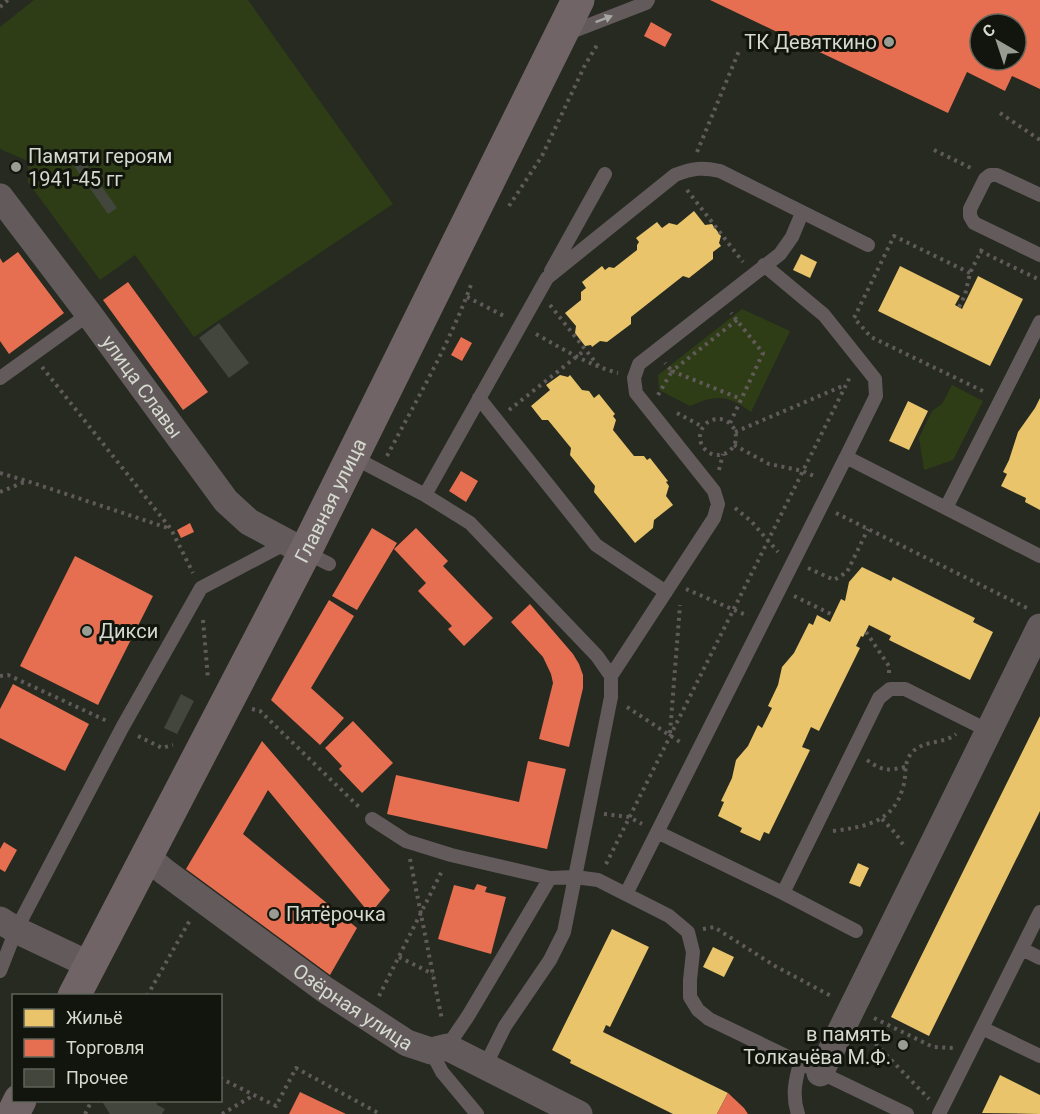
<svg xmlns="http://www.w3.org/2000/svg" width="1040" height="1114" font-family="Roboto,sans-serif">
  <rect width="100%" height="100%" fill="#262a20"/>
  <path fill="#2f3d16" d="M34,0H248L393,204L194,337L135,255L100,280L28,182V161L2,150L0,148V27Z
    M742,309L790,331L751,412C729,395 716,394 690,406L659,390L658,375Z
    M952,385L983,401L953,460L924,470L919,438L932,411L942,404Z"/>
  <path fill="#e9c46a" d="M694,211L705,225L712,224L721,236L719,243L721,246L713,252V259L689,278L683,276L631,317V324L607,342L600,341L592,347L591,345L585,346L575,333L576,326L565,313L581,300V292L586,288L582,282L602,266L605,270L609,267L614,268L637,250V245L639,242L636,238L657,222L662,228L669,223L677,225Z
    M801,254L817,262L810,278L793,270Z
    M900,266L960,296L955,305L962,309L978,276L1023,299L990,366L878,311Z
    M560,375L568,377L570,375L582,390L589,391L594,398L599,394L615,414L613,416L616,420L613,430L634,456H644L647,460L650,458L668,481L666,482L669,486L666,496L673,505L654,520L653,528L635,543L594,492L595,486L570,455L571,448L548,420H542L531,406L550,390L546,385Z
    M1040,398V510L1025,502L1026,498L1001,486L1007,474L1003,472L1009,460L1018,432L1035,408Z
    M908,401L928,411L909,450L889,441Z
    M862,567L891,581L893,577L975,618L973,622L993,632L970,680L889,640L891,636L869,625L863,637L861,636L856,646L860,648L819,731L811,727L802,747L810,750L769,834L764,832L760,841L740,832L742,828L718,816L724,802L721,801L732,778L736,760L748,746L758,725L762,728L772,708L768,706L778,685L782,667L794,653L809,623L813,625L817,615L830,622L841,599L845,601L849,582Z
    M1040,716V811L929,1036L891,1017Z
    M858,863L869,868L860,887L849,883Z
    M612,929L649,947L610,1027L606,1025L603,1032L728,1093L717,1114H673L570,1063L571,1060L552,1050Z
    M713,947L734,957L724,977L703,967Z
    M1000,1075L1040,1095V1114L982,1113Z"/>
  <path fill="#e76f51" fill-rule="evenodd" d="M710,0H1040V89L1012,76L1005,91L967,72L948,113ZM980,24H1016V60H980Z
    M651,22L672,34L665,47L644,36Z
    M18,252L64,313L9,354L0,341V258L3,263Z
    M128,282L208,392L183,410L103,300Z
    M461,337L472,343L462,361L451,355Z
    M461,471L478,481L466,502L449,491Z
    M190,523L194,532L181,538L177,530Z
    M372,528L397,543L357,610L332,596Z
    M416,528L448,561L443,566L493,618L464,646L448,629L452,626L418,591L426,583L394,549Z
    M75,556L153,596L98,705L20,666Z
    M329,600L354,616L311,688L344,718L320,745L271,700Z
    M530,604L573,654L579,664L583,675V688L569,747L539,739L553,683L551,674L543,657L511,622Z
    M13,684L89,724L65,771L0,738V709Z
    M353,721L393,763L362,793L339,769L342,766L325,748Z
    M262,741L390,890L370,914L268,790L243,834L357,928L330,975L186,869Z
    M528,761L566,769L547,849L387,814L396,775L519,802Z
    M4,842L17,850L5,872L0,869V849Z
    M477,884L487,887L485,892L506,897L491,954L438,939L454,885L474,890Z
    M300,1092L346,1114H289Z
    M728,1093L744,1108L748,1114H717Z"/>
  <path fill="#42463d" d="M76,150L117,208L108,214L67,156Z
    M219,323L249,363L229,378L199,338Z
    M181,694L194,701L177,734L164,728Z
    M106,1100H156L157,1105L165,1109L162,1114H110L103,1103Z"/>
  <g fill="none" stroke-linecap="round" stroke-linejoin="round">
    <path stroke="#605b5a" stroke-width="4" stroke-dasharray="3 4.5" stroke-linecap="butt" d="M0,7L8,0
      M1000,113L1040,140
      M934,150L973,169
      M697,152L739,51
      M687,190L743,262
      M509,206L542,156L585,65L599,42
      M980,251L1040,280
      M970,273L894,236L854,318L871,337L987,393
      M467,297L506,317
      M550,305L600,368
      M959,307L965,295L970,273L983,247
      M737,320L672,371L741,399
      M536,334C563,349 588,365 618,373
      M42,367L171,529L193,573
      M658,395L672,371L665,363
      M509,410L585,350
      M677,413L703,427
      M700 437a18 18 0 1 1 36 0a18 18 0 1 1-36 0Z
      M730,423L763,353L731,313
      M735,432L845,385
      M734,445L769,464L803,471L816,477
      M387,456C417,399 450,343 472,282
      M719,470L723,454
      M0,473L27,481L171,529
      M0,492L27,481
      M735,508L751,521L778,552
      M836,513L1027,608
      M808,568L834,580L847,572L868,529
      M686,589L748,616
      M794,596L833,615
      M203,620L208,679
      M866,632L889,666V674
      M0,676L8,675L107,721
      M627,707L683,744
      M252,709L260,711L359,807
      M670,733L680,605
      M138,736L162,748L173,745
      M867,760C882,771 887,771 905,767
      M604,814L629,817L642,824
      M882,819L896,834L904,846
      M833,831C865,827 894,822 903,787C907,775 903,766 910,755C921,739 943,745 956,734
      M410,859L442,1020
      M606,864L850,377
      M703,929L714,927L775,966L833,997
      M399,957L433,974
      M147,996L190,920
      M379,996L442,871
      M874,1018L933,1047L953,1048
      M865,1033L929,1099
      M220,1078L276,1106L296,1068L380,1114
      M85,1114L92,1100
      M222,1114L254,1095"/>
    <path stroke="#635a5c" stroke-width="14" d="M566,34L646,3L648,0
      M1040,195L997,175H990L985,179L970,209V216L974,223L1040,255
      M764,265L824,315L875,379L876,396L846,457L1040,556
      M551,271L605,174
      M0,378L89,314
      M479,398L596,545L666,592
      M353,457L425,495L470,523L597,656L611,676V697L564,932L550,960L505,1026L485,1066
      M425,495L547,278L675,175C693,168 702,167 720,171L868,245
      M946,508L1040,322
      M305,552L329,564
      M611,676L714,518L718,504L714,491L636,393L634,378L639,364L780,254L792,237L802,213
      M372,819L406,841L451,855L550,878L575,877L598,880L669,916L688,932L693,952L690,980V997L698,1010L709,1019L907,1114
      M657,832L783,893L856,931
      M783,893L879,698L890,689H905L989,731
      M626,894L846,457
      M1022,949L1040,958
      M0,971L16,930L122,728L201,588L288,542
      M982,1028L1040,1056
      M447,1047L468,1016L550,878
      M431,1051L442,1072L477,1114
      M798,1114C792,1096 795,1081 800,1064
      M939,1114L1040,912"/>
    <g stroke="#635a5c" stroke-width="27">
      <path id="s1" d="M0,197L89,314L226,501L249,522L305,552"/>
      <path id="s2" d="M147,857L165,872L324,989L407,1043L431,1051L447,1047L579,1114"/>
      <path d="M0,920L16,930L90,965"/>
      <path d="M820,1073L1040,627"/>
    </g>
    <g stroke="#706467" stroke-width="33">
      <path id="s3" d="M74,996L305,552L578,0"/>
      <path d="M13,1114L20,1100"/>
    </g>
  </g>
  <defs><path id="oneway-solid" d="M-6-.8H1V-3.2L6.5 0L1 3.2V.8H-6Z" transform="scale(1.5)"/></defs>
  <use fill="#a7a7a1" href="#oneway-solid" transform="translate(604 19) rotate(-21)"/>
  <g fill="#989c92" stroke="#11150d" stroke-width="2">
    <circle cx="889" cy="42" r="6"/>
    <circle cx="16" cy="167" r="6"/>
    <circle cx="87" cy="631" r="6"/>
    <circle cx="274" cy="914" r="6"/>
    <circle cx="903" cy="1045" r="6"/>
  </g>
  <g text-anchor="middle" stroke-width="6" stroke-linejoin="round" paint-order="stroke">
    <g font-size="20" fill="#d5dacf" stroke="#11150d" text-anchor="start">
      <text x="877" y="49" text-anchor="end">ТК Девяткино</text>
      <text x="28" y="163">Памяти героям<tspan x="28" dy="23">1941-45 гг</tspan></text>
      <text x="99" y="638">Дикси</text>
      <text x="286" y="921">Пятёрочка</text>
      <text x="891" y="1041" text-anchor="end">в память<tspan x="891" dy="23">Толкачёва М.Ф.</tspan></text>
    </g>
    <g font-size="20" fill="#d5dacf" stroke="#11150d">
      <text dy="7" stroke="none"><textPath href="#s1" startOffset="237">улица Славы</textPath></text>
      <text dy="7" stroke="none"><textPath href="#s3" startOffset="558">Главная улица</textPath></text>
      <text dy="7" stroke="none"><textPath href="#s2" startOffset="255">Озёрная улица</textPath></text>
    </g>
  </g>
  <rect x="12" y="994" width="210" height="108" fill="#11150d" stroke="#5f645b" stroke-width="1.5"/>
  <rect x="24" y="1009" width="30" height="18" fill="#e9c46a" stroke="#5f645b" stroke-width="1.5"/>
  <text x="66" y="1024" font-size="18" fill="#d5dacf">Жильё</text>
  <rect x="24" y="1039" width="30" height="18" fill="#e76f51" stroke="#5f645b" stroke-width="1.5"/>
  <text x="66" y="1054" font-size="18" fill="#d5dacf">Торговля</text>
  <rect x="24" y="1069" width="30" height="18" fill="#42463d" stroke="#5f645b" stroke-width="1.5"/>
  <text x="66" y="1084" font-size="18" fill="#d5dacf">Прочее</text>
  <g transform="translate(998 42) rotate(321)"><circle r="28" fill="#11150d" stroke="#5f645b" stroke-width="1.5"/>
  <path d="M0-4.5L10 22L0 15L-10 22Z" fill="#989c92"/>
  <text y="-9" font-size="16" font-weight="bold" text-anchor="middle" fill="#d5dacf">С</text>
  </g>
</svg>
